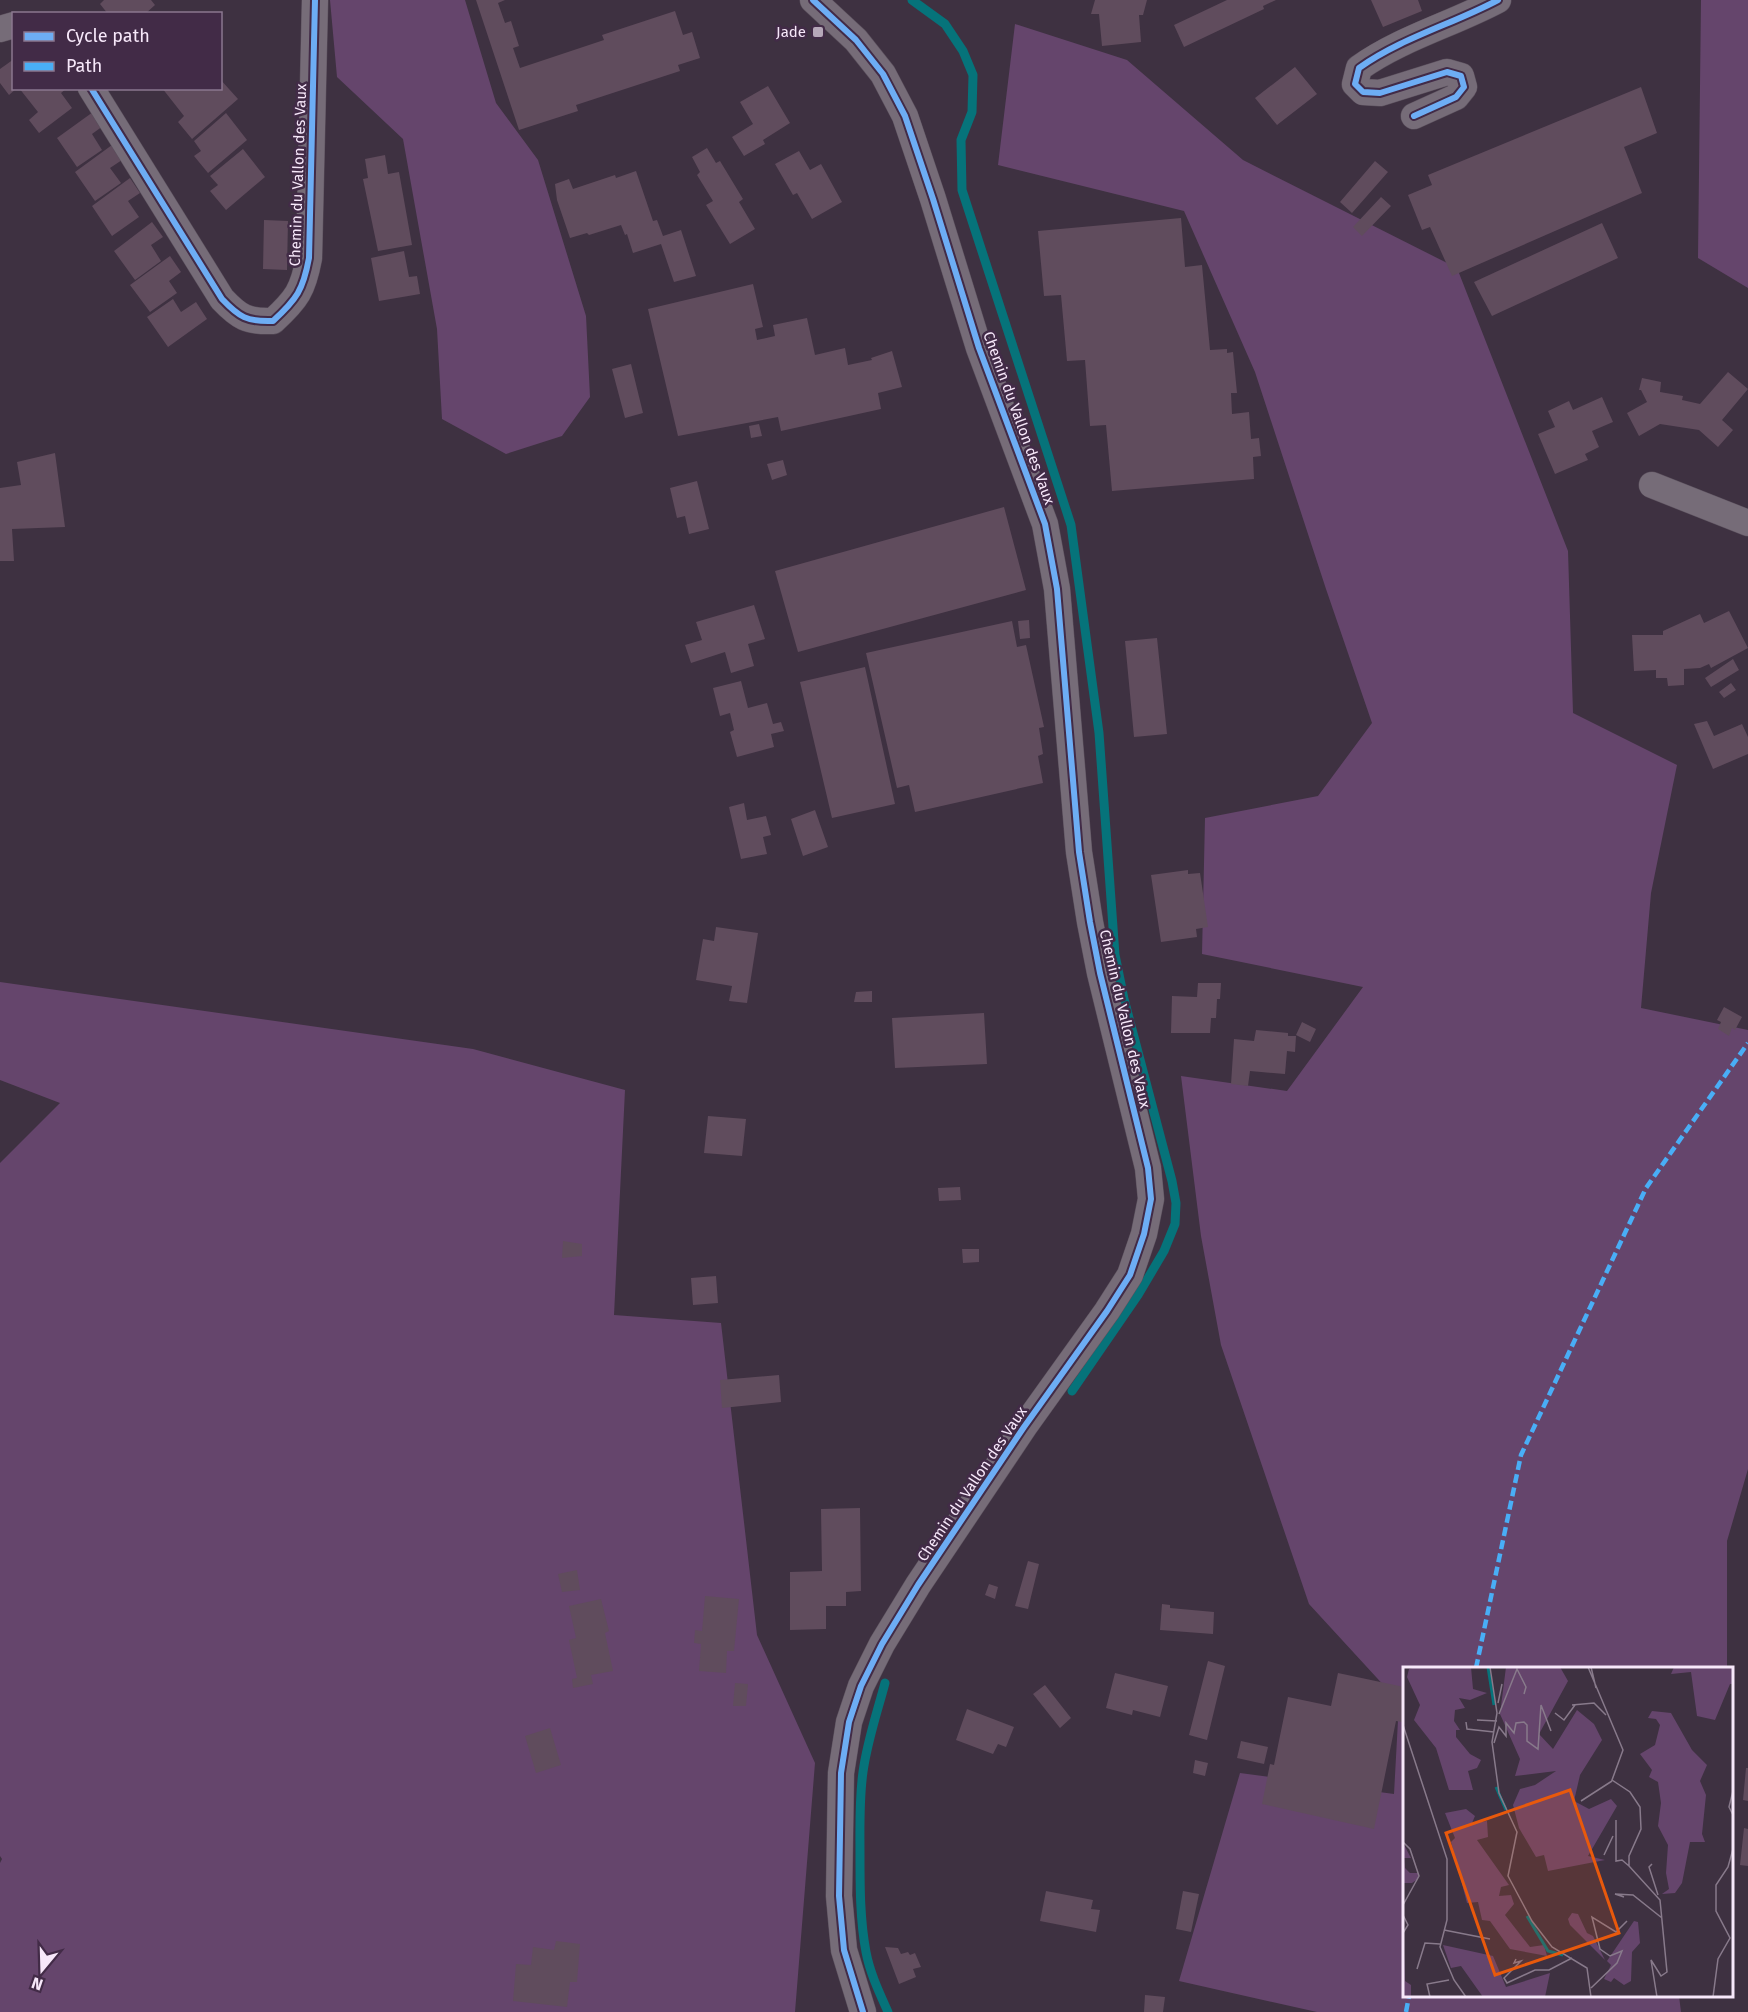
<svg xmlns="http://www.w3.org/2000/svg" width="1748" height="2012" font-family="'Fira Sans',sans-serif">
  <rect width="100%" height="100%" fill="#3e3141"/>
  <path fill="#65456c" d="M330,0H465L496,103L538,160L586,316L590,397L562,436L506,454L442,419L437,329L403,139L337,77Z
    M1701,0H1748V288L1698,258Z
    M1015,24L1127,60L1243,160L1457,268L1568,551L1573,713L1677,765L1651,893L1641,1008L1748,1030V1469L1727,1541V1668H1404V1996H1679L1681,2012H1317L1179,1981L1240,1773L1394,1794L1399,1702L1309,1604L1221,1345L1201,1236L1181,1076L1287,1091L1363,987L1202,954L1205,818L1318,796L1372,723L1326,589L1255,372L1184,211L998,165Z
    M0,982L473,1049L625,1090L614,1315L721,1323L757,1635L815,1763L795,2012H0V1863L2,1859L0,1856V1163L60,1103L0,1080Z"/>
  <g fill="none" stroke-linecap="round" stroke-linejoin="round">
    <path stroke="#06737a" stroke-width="9" d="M912,0L945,24L963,51L973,75L972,112L961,140L962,190L1071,525L1099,733L1115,955L1124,999L1172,1181L1176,1203L1175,1224L1164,1251L1138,1295L1072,1391
      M885,1683C877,1713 867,1742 863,1772C859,1800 860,1827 860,1855C860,1887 860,1920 866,1952C870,1973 879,1992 888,2012"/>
  </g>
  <path fill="#604c5d" d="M104,0H151L155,5L145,14H108L100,4Z
    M476,0H505L498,3L505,23L511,21L519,46L513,48L520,68L604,40L602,35L675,11L683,35L692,32L700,58L678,65L680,71L576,105L578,111L519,130Z
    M1095,0H1147L1143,15H1139L1141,42L1102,46L1099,14H1091Z
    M1227,0H1276L1263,6L1264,9L1184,47L1174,25Z
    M1371,0H1418L1422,11L1383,27Z
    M14,59V88H17L9,95L0,83V69Z
    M1295,67L1317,94L1277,125L1255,98Z
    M220,79L238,99L192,139L178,122L184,116L162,88H220Z
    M768,86L790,123L763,140L765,144L744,156L732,137L753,124L740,102Z
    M1641,87L1657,133L1624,147L1642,193L1452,276L1430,227L1422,230L1408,195L1432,185L1428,175Z
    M19,88H67L61,93L72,108L39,133L29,120L38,112Z
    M93,112L103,126L92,134L102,150L77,167L57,138Z
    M226,113L247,140L208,173L194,156L201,151L194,141Z
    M112,145L122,160L110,168L121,183L95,201L75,172Z
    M707,148L716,163L720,161L743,199L739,202L755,229L730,244L706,205L713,201L697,175L700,172L692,157Z
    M243,149L265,177L226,210L210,191L218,185L210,176Z
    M799,151L810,170L821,164L842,202L812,219L797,193L793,195L775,164Z
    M385,155L388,174L399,172L412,245L378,251L363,179L368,178L365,159Z
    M1375,161L1388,172L1352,213L1340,202Z
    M636,171L653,221L657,220L663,236L681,230L696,276L674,282L661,244L633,253L627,234L625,235L621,225L589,235L587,233L570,238L557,200L555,184L569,179L573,189L615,175L616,178Z
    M130,178L140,193L128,201L139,217L112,236L92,206Z
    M1381,197L1391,206L1362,236L1353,227Z
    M1181,218L1185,267L1202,265L1210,350L1227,349V353L1233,352L1237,393H1231L1232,414L1249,412L1251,439L1259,438L1261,456L1253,457L1254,479L1112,491L1106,425L1090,426L1085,360L1067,361L1061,295L1044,296L1038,231Z
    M264,220L288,221L287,270L263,269Z
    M152,222L163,237L151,245L161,261L135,280L114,251Z
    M1602,223L1618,258L1492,316L1474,282Z
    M404,251L409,277L417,276L420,294L379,301L371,258Z
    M170,256L181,272L169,281L177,293L150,312L130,285Z
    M753,284L763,327L755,329L757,340L775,336L773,325L807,318L815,355L845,348L848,365L872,360L871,358L892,351L902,387L878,393L881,409L781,431L778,417L678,436L648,309Z
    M173,299L181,312L196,302L207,319L168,347L147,317Z
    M631,364L643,413L625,418L612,369Z
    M1728,372L1748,389L1722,420L1733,430L1718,447L1699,430L1660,424L1639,436L1627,413L1647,402L1641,390H1639L1642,378L1661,382L1660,392L1683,396L1682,400L1700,404Z
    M1602,397L1613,422L1592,431L1599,447L1585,454L1588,460L1555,474L1538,434L1555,427L1548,411L1569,401L1573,410Z
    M759,424L762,436L751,438L749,426Z
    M55,453L65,527L12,529L14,561H0V488L21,485L17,462Z
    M783,460L787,475L772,480L767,464Z
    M697,481L709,529L689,534L685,516L677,518L670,488Z
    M1004,507L1026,590L798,652L775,571Z
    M754,605L765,639L748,644L754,666L731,673L725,652L691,663L685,645L702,640L696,622Z
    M1729,611L1748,648L1711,668L1709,664L1700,668L1684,669V685L1668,686L1667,678H1656V670L1634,671L1632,635H1663V631L1700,614L1704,623Z
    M1029,620L1030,638L1020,639L1018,621Z
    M1012,621L1017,647L1026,645L1044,727L1039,728L1043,754L1038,756L1043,783L915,812L909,785L897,788L866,653Z
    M1157,638L1167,734L1134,737L1125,641Z
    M1733,659L1739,670L1711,687L1705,678Z
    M865,667L895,804L832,818L800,682Z
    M741,681L748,708L767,703L773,724L781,722L784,731L771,734L774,747L737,757L730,732L734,730L730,713L720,716L713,688Z
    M1731,683L1736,690L1724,698L1719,692Z
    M1707,721L1714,736L1742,724L1748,737V754L1713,769L1694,724Z
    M744,803L747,820L766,816L771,835L763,837L767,854L741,859L729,807Z
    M815,810L828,847L803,856L791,819Z
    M1188,870V874L1200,873L1208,927L1196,929L1197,937L1161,942L1151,875Z
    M716,927L758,933L747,1003L729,1001L732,986L696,980L703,939L714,941Z
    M1198,983H1221L1220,999H1217L1216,1018H1211L1210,1033H1171L1172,996L1197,997Z
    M872,991V1002H854L856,992Z
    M1724,1007L1742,1017L1735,1030L1732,1028L1729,1036L1718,1029L1721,1022L1717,1020Z
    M984,1013L987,1064L895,1068L892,1018Z
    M1302,1022L1316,1029L1310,1042L1296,1035Z
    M1256,1030L1288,1033V1036H1296L1295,1052L1287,1051L1285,1074L1250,1071L1248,1086L1231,1084L1234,1039L1254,1041Z
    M708,1116L746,1119L742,1156L704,1153Z
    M960,1187L961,1200L939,1201L938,1188Z
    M563,1241L582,1244V1256L562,1258Z
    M962,1249H979V1262L963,1263Z
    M716,1276L718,1303L693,1305L691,1278Z
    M779,1375L781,1402L722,1408L720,1380Z
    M860,1508L861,1591L846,1592V1606H826V1629L790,1630V1572L822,1571L821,1509Z
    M1028,1561L1039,1564L1028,1609L1015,1606Z
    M577,1570L580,1590L562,1592L558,1574Z
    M989,1584L998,1587L995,1599L985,1595Z
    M705,1596L739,1599L734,1651H727L726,1673L699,1671L701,1644L694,1643L695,1630L702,1631Z
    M601,1599L609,1631L605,1633L613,1671L591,1675L593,1684L573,1688L572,1679L577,1678L569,1640L576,1638L569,1606Z
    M1162,1604L1170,1605V1608L1214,1612L1213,1634L1160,1630Z
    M1208,1661L1225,1666L1207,1740L1189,1735Z
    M1115,1673L1168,1686L1160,1717L1133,1710L1132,1715L1106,1708Z
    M1338,1673L1404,1687V1708L1402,1722L1396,1721L1374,1829L1262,1804L1270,1764L1274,1765L1288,1697L1331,1706Z
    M735,1683L748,1684L746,1706H733Z
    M1045,1685L1071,1718L1060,1728L1033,1694Z
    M967,1709L1014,1727L1006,1747L998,1744L993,1754L956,1740Z
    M550,1728L561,1765L536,1773L525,1736Z
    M1241,1741L1268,1747L1264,1764L1237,1758Z
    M1195,1760L1208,1763L1205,1776L1193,1773Z
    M1746,1768H1748V1801L1743,1800Z
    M1744,1828L1748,1829V1866L1740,1865Z
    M1046,1891L1093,1900L1091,1909L1100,1910L1096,1932L1040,1921Z
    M1183,1891L1199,1894L1191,1932L1176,1929Z
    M556,1941L580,1944L577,1982H570L567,2007L513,2001L516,1964L531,1965L533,1947L554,1950Z
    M885,1947L898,1948L901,1954L908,1952L910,1955L915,1953L921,1967L913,1969L916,1977L899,1984Z
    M1145,1995L1165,1997L1163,2012H1144Z"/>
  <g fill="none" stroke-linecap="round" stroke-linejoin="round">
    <defs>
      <path id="street" d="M813,0L856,40L883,74L905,116L933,199L979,348L1045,524L1057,589L1079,852L1090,922L1100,973L1148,1168L1151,1199L1144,1234L1130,1275L1107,1311L1024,1427L918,1585L882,1644L861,1686L849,1722L841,1773L839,1896L844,1950L863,2012
        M0,29L14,25
        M91,88L222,299C239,317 247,322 273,321C297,299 303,290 309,258L315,0
        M1414,116L1456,97L1464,87L1461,76L1447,72L1380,93L1363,92L1355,84L1359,68C1401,38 1453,24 1498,0
        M1652,485L1748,523"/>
    </defs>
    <use href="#street" stroke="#5b505d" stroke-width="27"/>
    <use href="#street" stroke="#766c78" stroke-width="26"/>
    <path stroke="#49aef6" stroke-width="4.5" stroke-dasharray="9 4.5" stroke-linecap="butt" d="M1476,1668L1521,1455L1646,1188L1748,1043
      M1406,2012L1409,1996"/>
    <defs>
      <path id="cycleway" d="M813,0L856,40L883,74L905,116L933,199L979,348L1045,524L1057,589L1079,852L1090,922L1100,973L1148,1168L1151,1199L1144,1234L1130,1275L1107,1311L1024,1427L918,1585L882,1644L861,1686L849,1722L841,1773L839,1896L844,1950L863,2012
        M91,88L222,299C239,317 247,322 273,321C297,299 303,290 309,258L315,0
        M1414,116L1456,97L1464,87L1461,76L1447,72L1380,93L1363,92L1355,84L1359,68C1401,38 1453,24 1498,0"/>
    </defs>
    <use href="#cycleway" stroke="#422b47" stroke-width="10"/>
    <use href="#cycleway" stroke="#6dadf4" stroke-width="6"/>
  </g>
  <rect fill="#b6a8b9" stroke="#422b47" stroke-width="2" x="812" y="26" width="12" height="12" rx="3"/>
  <g text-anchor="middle" stroke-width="5" stroke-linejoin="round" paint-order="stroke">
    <g font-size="15" fill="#f7e8fa" stroke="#422b47" text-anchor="end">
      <text x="806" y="37">Jade</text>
    </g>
    <g font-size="15" fill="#f7e8fa" stroke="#422b47">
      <text transform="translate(298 175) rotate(-88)" y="5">Chemin du Vallon des Vaux</text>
      <text transform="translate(1019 418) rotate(70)" y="5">Chemin du Vallon des Vaux</text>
      <text transform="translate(1125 1019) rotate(77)" y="5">Chemin du Vallon des Vaux</text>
      <text transform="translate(972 1484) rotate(-56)" y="5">Chemin du Vallon des Vaux</text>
    </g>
  </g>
  <g transform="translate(1403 1667)">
    <rect width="330" height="330" fill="#3e3141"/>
    <path d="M13,0H68L70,22L84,26L67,33L56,31L62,41L52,43L51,54L57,63H53V70L67,87L78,93L74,101L65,104L70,123H46L33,81L11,53L17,38L4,10L6,2ZM103,0H157L165,14L136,67L150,82L174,43L191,57L199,73L177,108L171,134L186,142L208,132L214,139L185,189L202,193L145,204L141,188L133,190L116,161L110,138L117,122L132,118L153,104L112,109L117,92L97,47ZM271,0H330V17H327L312,53L294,49L288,5L268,7ZM249,44L268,46L289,83L304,98L297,114L303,128L299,167L302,175H287L279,216L272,226L259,227L266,222L263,206L265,178L255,159L258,136L255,115L246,110L249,103L237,87L252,78L257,58L253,52L245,51ZM63,142L72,149L69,156L84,154L85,170L74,173L106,218L98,220L96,229L108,228L111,237L102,248L127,280L141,278L144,289L107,282L87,254L79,253L75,235L64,236L48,175L52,171L42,146ZM0,176L8,191H1L2,201L7,206H15V212L9,216H0ZM169,246L175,247L184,266L190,269L202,293L167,258L165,252ZM0,253L2,314L8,318V330H0ZM231,254L235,255L237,276L229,285L228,314L221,318L211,311L208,315L201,312L208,298L204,294ZM40,278L90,289L103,320L147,306L142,330H80L58,299L48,301Z" fill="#65456c"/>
    <path fill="none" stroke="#06737a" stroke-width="3" d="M85,0L91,38M93,120L103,143M124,249L145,284L160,288"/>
    <path fill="none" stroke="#887a8b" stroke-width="1.5" d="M87,0L94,46L89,75L96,126L114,165L105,209L129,254L149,280L184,301L188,330M185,0L220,83L209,113L227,125L237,140L238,162L226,189V199L257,233L264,305L258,309L248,293L254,330M188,0L193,21M95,36L99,17M169,38L191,36L203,48M152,46L161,53L172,38M96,47L114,2L123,20L121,27M74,53L94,54M63,55L64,62L91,65M0,58L44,192V253L37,280L51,313L63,330M91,76L96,60L103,69V56L111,66L113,56L121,55L124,58V74L135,82L138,38L148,64M330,124L326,140L330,148M178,134L209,114M213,153V194L219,193L226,199M0,175L7,182L16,209L0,238M201,188L210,169M249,197L246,200L255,228M221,230L212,227L230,228L259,251M0,248L5,258L0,266M41,263L87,272M113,292L111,296L118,294L101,311L104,316L132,303H146L169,291M14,302L22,276L37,277M188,321L214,296L219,284L207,289L197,282L189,250L213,265L224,254M27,330L24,317L46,313M310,330L315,292L327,271L313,244V218L325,200L330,182"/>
    <path fill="#e8590c" fill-opacity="0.15" stroke="#e8590c" stroke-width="3" d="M167,123L216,266L92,308L43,166Z"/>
    <rect width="330" height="330" fill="none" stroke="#f7e8fa" stroke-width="3"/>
  </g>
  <rect x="12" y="12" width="210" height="78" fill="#422b47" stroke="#8a778f" stroke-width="1.5"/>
  <rect x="24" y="32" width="30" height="9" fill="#6dadf4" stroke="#8a778f" stroke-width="1.5"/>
  <text x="66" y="42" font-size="18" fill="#f7e8fa">Cycle path</text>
  <rect x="24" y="62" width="30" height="9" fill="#49aef6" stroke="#8a778f" stroke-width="1.5"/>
  <text x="66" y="72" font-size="18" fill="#f7e8fa">Path</text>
  <g transform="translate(42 1970) rotate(199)" stroke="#422b47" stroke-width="4.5" paint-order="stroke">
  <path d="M0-4.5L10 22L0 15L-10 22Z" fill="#f7e8fa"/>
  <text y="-9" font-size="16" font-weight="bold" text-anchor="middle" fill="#f7e8fa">N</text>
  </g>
</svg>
